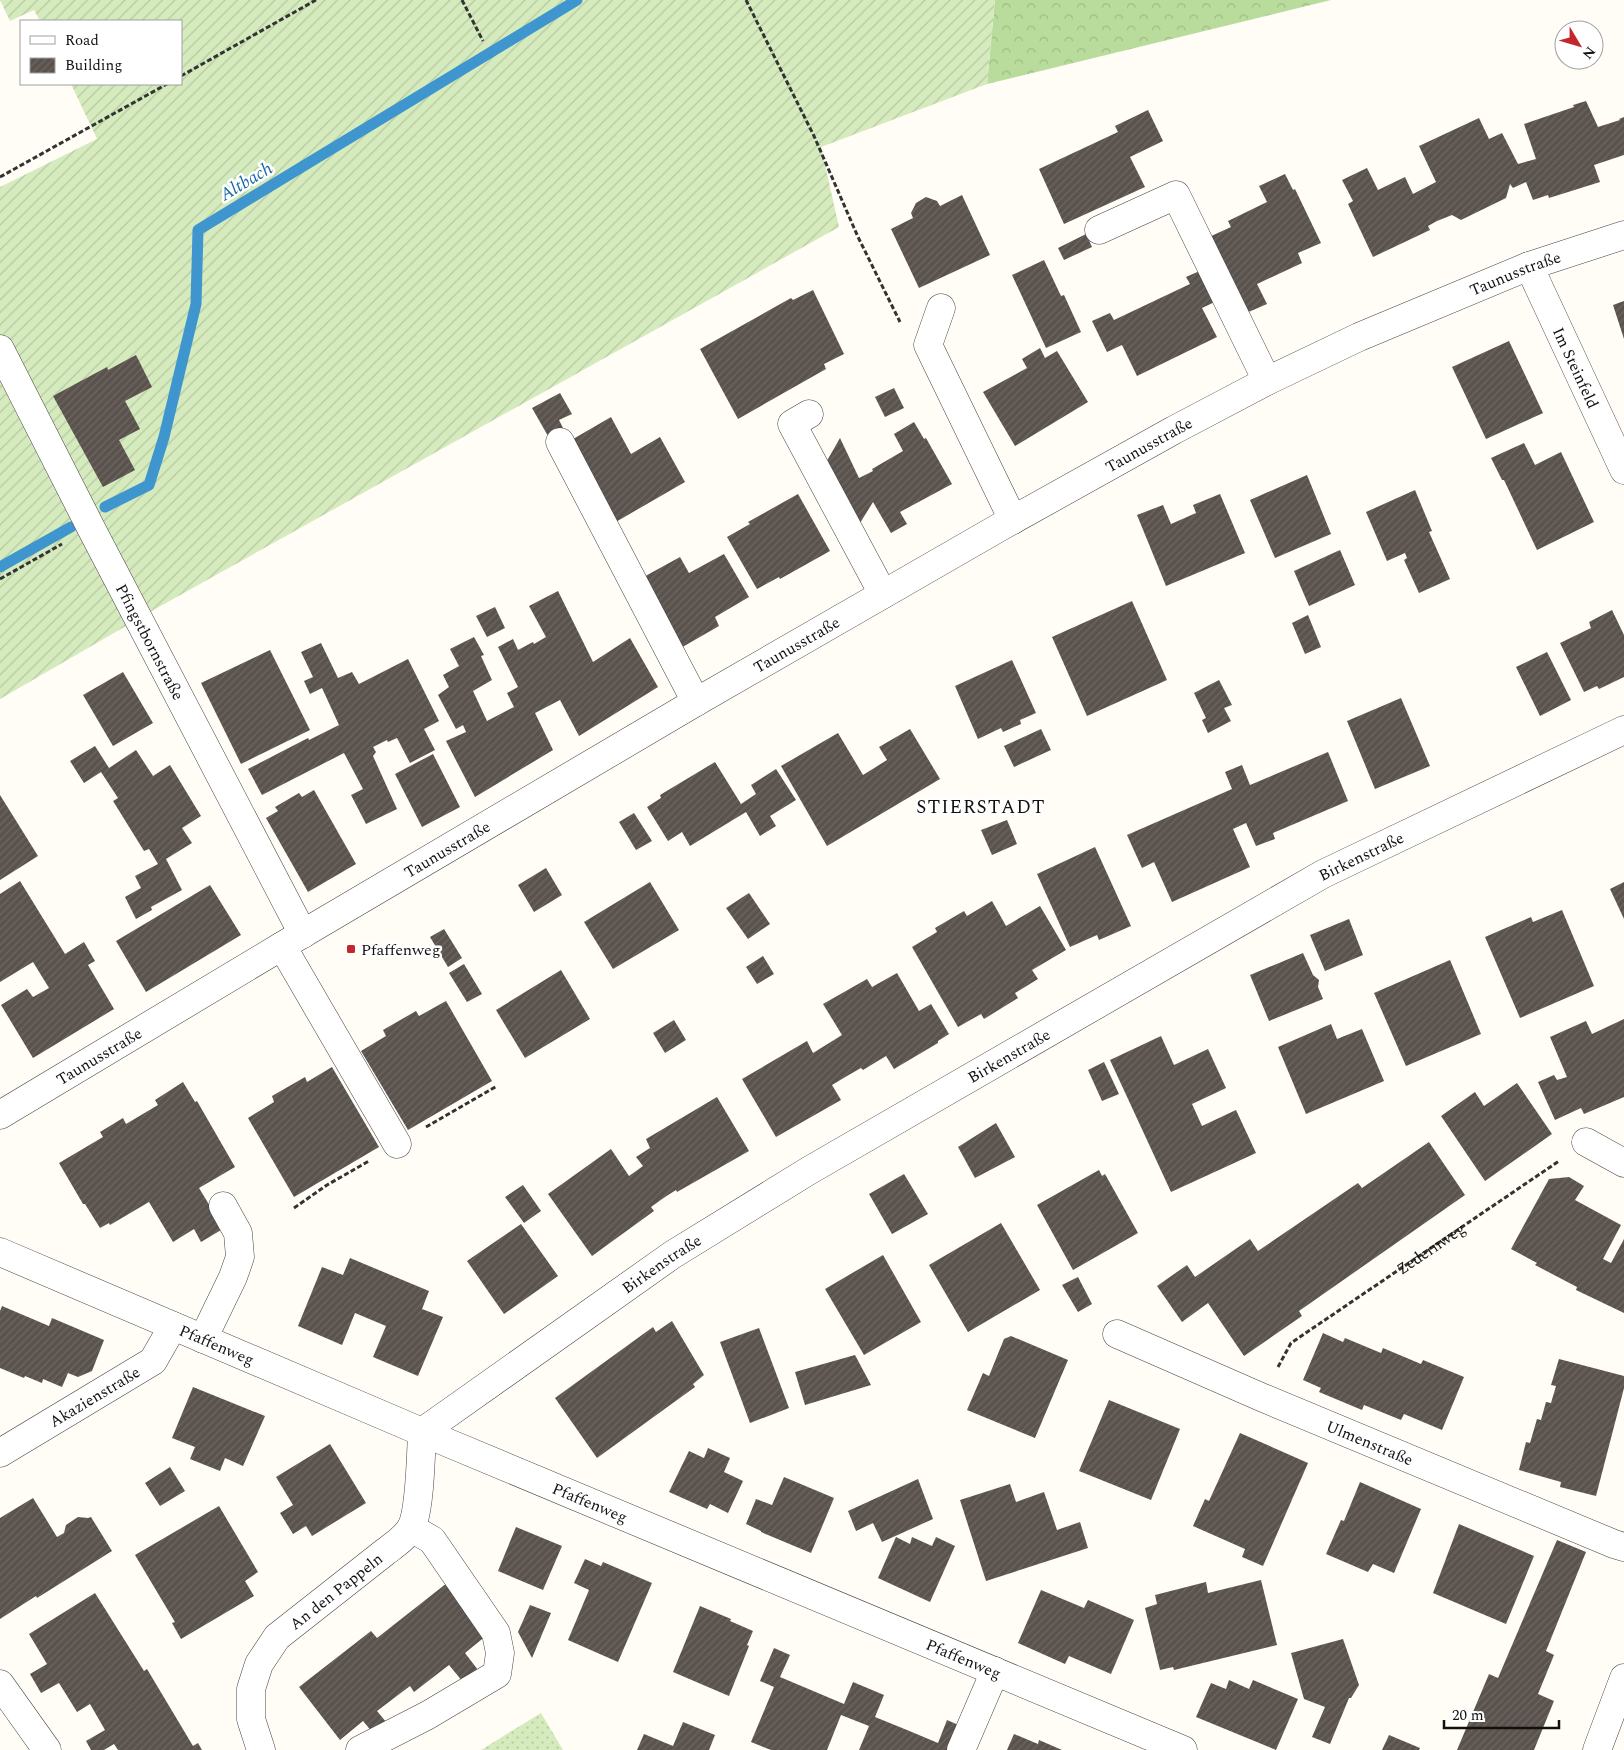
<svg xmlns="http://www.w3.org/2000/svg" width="1624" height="1750" font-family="Spectral,serif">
  <defs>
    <pattern id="grass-dots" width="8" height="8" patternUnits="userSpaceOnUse" patternTransform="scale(1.25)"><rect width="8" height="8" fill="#d5ebbd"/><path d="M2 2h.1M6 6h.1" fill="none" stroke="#b6c8a1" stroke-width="1.8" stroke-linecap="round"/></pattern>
    <pattern id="forest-crowns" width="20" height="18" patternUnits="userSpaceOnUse" patternTransform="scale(1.25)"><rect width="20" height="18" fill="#b9dc9c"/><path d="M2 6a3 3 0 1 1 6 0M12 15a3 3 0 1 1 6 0" fill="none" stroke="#9ebc85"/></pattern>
    <pattern id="garden-furrows" width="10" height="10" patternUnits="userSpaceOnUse" patternTransform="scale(1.25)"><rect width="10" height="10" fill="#d5ebbd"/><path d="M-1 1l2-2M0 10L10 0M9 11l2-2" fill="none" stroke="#b6c8a1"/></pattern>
    <pattern id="building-hatch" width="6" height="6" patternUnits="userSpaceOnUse" patternTransform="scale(1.25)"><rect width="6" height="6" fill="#5a524d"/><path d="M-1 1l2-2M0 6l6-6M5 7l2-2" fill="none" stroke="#6d6662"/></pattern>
  </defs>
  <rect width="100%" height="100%" fill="#fffdf5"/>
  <path fill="url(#grass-dots)" d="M541,1713L563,1750H481Z"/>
  <path fill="url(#forest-crowns)" d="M995,0H1331L987,84Z"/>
  <path fill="url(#garden-furrows)" d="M0,0H995L987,84L821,147L839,227L157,608L0,699V187L97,139L71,84H181V21H40L34,10L10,21Z"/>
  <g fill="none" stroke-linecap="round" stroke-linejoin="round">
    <path stroke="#3f96cf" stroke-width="11" d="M105,507L149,485L164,437L196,304L198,230L577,0
      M0,567L71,527"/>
  </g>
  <path fill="url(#building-hatch)" d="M1586,101L1598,127L1620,120L1619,119L1624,117V155L1594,165L1600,182L1549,198L1548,195L1533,200L1526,182L1513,188L1510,184L1506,198L1461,220L1452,215L1437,221L1428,226L1430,230L1373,257L1348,204L1353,201L1342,180L1367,168L1378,190L1405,177L1413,194L1436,182L1419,146L1479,118L1489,139L1502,133L1518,164L1536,159L1524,124L1574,107L1573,105Z
    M1148,110L1163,141L1130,157L1145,187L1064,224L1039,169L1118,132L1115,126Z
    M1285,174L1293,190L1295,189L1321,243L1298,253L1302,263L1257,284L1267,304L1244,314L1209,237L1231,227L1228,221L1267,202L1259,186Z
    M962,195L990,255L919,288L891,229L913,218L911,213L916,203L926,197L937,201L940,206Z
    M1086,234L1092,247L1064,260L1058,248Z
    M1044,260L1061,296L1064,295L1081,332L1046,348L1012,275Z
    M1204,269L1219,300L1202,308L1217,337L1137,376L1122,345L1107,352L1092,321L1110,313L1114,320L1190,284L1186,277Z
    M813,290L844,354L824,364L826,369L738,419L700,349L791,298L793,300Z
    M1624,301V339L1613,305Z
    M1509,341L1543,413L1486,439L1452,367Z
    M1040,348L1045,358L1057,351L1088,402L1015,446L983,392L1027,368L1022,359Z
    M136,355L152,387L125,401L140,429L119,440L135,470L103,487L53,396L107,367L108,370Z
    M894,388L904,408L885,417L875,397Z
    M560,393L572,414L559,420L563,428L548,436L532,408Z
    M611,417L631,454L660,437L685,482L614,523L568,442Z
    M914,422L924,439L926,438L952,484L900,512L907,524L891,533L873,502L857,528L824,466L840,438L859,478L873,471L872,469L903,451L894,434Z
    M1524,443L1535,465L1561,452L1594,522L1537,550L1504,480H1502L1491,458Z
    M1307,475L1331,534L1275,558L1250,500Z
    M1415,490L1432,531L1429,532L1450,579L1419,593L1404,560L1407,558L1405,553L1387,561L1366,512Z
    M798,494L830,551L780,579L779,577L757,589L727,537L750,524L748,522Z
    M1220,494L1245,553L1166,586L1137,515L1163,505L1171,524L1196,513L1193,505Z
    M1340,550L1355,585L1309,606L1294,571Z
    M724,554L749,597L715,617L719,626L679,649L640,579L680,557L689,573Z
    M558,591L593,662L630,638L658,687L579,736L560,700L535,713L553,750L475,797L446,741L466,732L463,725L456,729L438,695L449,687L443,675L459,666L450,649L474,637L484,655L481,656L492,680L473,691L487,721L514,707L507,693L518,687L498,647L513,639L518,650L533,642L534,644L546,637L529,606Z
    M1132,601L1167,680L1087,716L1052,637Z
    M495,607L505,628L487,637L476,616Z
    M1612,610L1624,635V677L1599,689L1597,686L1584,692L1560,643L1591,628L1589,622Z
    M1308,615L1321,647L1305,654L1292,623Z
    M321,643L338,678L352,672L359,684L408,659L439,721L424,729L435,750L410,763L397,738L388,742L387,740L373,747L376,752L373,756L397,809L366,824L351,795L363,789L344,753L262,795L248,769L308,738L309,740L339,725L322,688L310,694L304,681L313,677L301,652Z
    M270,650L310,730L241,764L201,683Z
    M1547,652L1571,700L1540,716L1516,667Z
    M1012,660L1036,713L1020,720L1021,724L1003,732L1001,728L978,739L955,686Z
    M123,672L153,723L113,746L83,695Z
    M1219,680L1232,705L1224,708L1231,721L1208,733L1202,720L1206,718L1194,693Z
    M1401,698L1430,766L1375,789L1347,721Z
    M910,729L940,779L827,846L781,766L838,733L863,775L887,760L879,747Z
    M1041,729L1051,750L1014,767L1004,746Z
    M95,746L109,768L136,750L153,776L170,765L201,816L182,828L192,843L166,859L182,890L151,907L152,910L136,919L125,897L141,888L135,876L158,864L149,849L144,851L113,801L118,798L101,772L84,783L70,761Z
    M1328,752L1348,801L1273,833L1275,839L1256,846L1246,823L1233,829L1250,867L1172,902L1154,862L1142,868L1127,835L1232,789L1225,772L1242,765L1250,785Z
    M433,754L460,807L422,827L395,774Z
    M715,762L741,804L756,794L751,785L776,769L796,800L770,816L776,826L760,836L746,812L690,846L682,832L668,841L647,807L661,798L660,795Z
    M314,790L356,864L308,892L266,818L278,811L275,807L299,793L302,797Z
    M0,795L38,856L0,880Z
    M634,813L652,841L636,850L619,822Z
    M1007,820L1017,844L992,855L981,830Z
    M1095,847L1131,926L1099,940L1097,935L1070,947L1037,874Z
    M546,868L562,895L534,912L518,885Z
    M20,881L65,954L84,942L95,961L88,965L114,1009L33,1058L1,1005L27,989L33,997L49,988L33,962L0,982V894Z
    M650,882L679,930L613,969L584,922Z
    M1624,882V919L1610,889Z
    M210,885L241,935L146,992L116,941Z
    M749,893L770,924L748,939L726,908Z
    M992,901L1006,926L1040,906L1066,950L1032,970L1038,979L1015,993L1018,998L984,1019L981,1014L958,1027L912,947L937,932L935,928L964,911L967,916Z
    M1562,910L1594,986L1520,1018L1485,937L1531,917L1533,922Z
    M1349,919L1363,955L1325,971L1310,935Z
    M444,929L462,958L448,967L430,937Z
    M1303,953L1313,975L1319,980L1318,987L1323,999L1269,1021L1250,975Z
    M763,956L774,974L757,984L746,967Z
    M1450,960L1481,1034L1406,1066L1374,993Z
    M464,964L482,994L467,1002L449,973Z
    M561,970L590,1019L525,1058L496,1010Z
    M897,973L919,1011L931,1004L949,1034L938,1041V1043L894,1069L886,1056L863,1070L861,1068L847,1076L832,1085L841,1100L776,1137L742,1079L807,1041L813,1053L842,1035L823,1004L867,979L872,987Z
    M446,1001L492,1081L408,1130L361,1051L386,1036L383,1030L416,1011L419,1016Z
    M1624,1019V1097L1584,1114L1581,1108L1555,1120L1538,1082L1554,1075L1557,1080L1567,1077L1550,1037L1586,1021L1592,1034Z
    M674,1020L686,1040L665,1053L653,1033Z
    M1331,1024L1337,1039L1362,1029L1384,1081L1306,1114L1278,1047Z
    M1161,1036L1174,1065L1208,1049L1226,1088L1192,1104L1202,1126L1236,1110L1256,1153L1171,1192L1110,1060Z
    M1104,1062L1119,1094L1102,1101L1088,1070Z
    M332,1067L379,1147L294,1197L248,1118L274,1102L272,1096L305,1077L307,1082Z
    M183,1082L195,1102L197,1101L235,1167L199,1188L216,1216L221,1230L201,1242L194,1229L173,1242L149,1202L110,1225L109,1223L100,1228L85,1204H83L59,1163L103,1137L100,1132L123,1118L126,1124L158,1105L155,1100Z
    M1517,1083L1552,1134L1485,1181L1441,1116L1475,1092L1484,1106Z
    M717,1097L749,1151L677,1192L676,1190L665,1197L651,1207L654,1211L592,1256L548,1194L611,1149L629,1176L643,1166L636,1157L650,1148L646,1139Z
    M996,1123L1015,1157L975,1178L958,1147Z
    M1429,1142L1465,1195L1299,1311L1302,1316L1244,1356L1208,1303L1182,1322L1157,1286L1187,1265L1195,1277L1250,1239L1258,1251L1358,1183L1362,1188Z
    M1099,1170L1102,1176L1105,1174L1138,1233L1073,1270L1037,1205Z
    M904,1174L928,1214L892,1234L869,1194Z
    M1569,1177L1584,1186L1575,1200L1621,1225L1603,1259L1611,1263L1624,1239V1313L1576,1290L1577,1287L1535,1265L1537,1263L1511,1249L1549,1179Z
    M523,1185L541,1211L524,1223L505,1197Z
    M1001,1223L1040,1290L968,1332L929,1265Z
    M521,1224L558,1276L504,1314L467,1261Z
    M883,1255L921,1322L864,1355L825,1289Z
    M350,1258L429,1291L422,1309L443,1317L418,1376L373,1357L386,1326L355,1313L342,1345L298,1326L322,1267L343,1275Z
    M1078,1277L1092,1304L1078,1312L1062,1285Z
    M2,1306L49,1326L52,1318L104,1340L92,1371L78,1377L68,1373L62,1387L43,1379L42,1383L25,1376L24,1378L0,1368V1311Z
    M672,1321L704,1375L693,1384L695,1387L597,1458L555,1398L653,1327L656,1332Z
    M759,1328L789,1408L750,1423L720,1342Z
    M1323,1333L1343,1342L1345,1338L1381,1353L1383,1348L1421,1364L1423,1360L1464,1377L1442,1430L1404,1414L1401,1420L1364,1405L1362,1410L1319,1392L1321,1388L1303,1380Z
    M1011,1336L1068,1360L1035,1438L967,1410L983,1373L989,1376L1004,1339Z
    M855,1355L871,1385L805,1405L795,1372Z
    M1559,1359L1624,1376V1388L1596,1496L1560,1487L1561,1482L1519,1470L1526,1442L1530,1443L1537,1419L1541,1420L1546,1402L1551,1403L1556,1386L1551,1385Z
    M193,1387L265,1416L243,1466L225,1458L220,1471L190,1459L195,1447L172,1438Z
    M1109,1400L1180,1429L1151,1500L1079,1471Z
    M1240,1433L1308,1463L1263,1566L1242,1557L1245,1549L1193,1526L1205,1499L1209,1501Z
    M330,1444L366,1503L312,1536L306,1526L293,1534L280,1513L293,1505L276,1477Z
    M708,1448L730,1458L724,1472L743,1481L728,1513L710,1504L707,1509L669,1492L689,1451L704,1458Z
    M170,1467L185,1491L160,1506L145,1483Z
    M784,1477L834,1498L811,1553L761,1532V1531L746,1524L756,1499L772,1505Z
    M918,1479L933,1519L882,1542L873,1523L856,1531L848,1511Z
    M1360,1482L1421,1509L1394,1573L1373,1564L1368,1572L1326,1554L1341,1520L1344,1521Z
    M1010,1484L1016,1502L1044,1492L1057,1530L1080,1522L1088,1548L986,1581L960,1500Z
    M33,1498L57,1537L64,1533L66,1525L78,1517L88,1518L91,1517L112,1551L37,1598L36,1596L0,1619V1518Z
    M219,1506L258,1572L245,1581L254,1596L181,1639L172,1623L175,1622L135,1555Z
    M1459,1524L1534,1556L1506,1624L1433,1593Z
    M516,1527L562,1546L543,1590L498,1571Z
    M896,1537L910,1544L912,1537L932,1546L936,1537L955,1546L930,1602L878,1578Z
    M1557,1540L1586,1552L1546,1651L1554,1655L1538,1694L1554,1701L1534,1750H1457L1489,1674L1498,1678Z
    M585,1559L601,1566L603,1562L652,1583L618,1662L568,1640L589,1590L574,1583Z
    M1261,1580L1277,1645L1174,1670L1173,1667L1160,1670L1145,1608L1157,1604L1155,1595L1206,1582L1208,1593Z
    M447,1583L487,1635L465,1653L478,1670L463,1682L449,1665L414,1692L410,1686L377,1711L391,1728L378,1739L363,1721L340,1740L299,1687L371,1631L377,1638Z
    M1041,1590L1084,1608L1088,1600L1134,1620L1111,1674L1069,1656L1065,1664L1018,1643Z
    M95,1593L144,1671L147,1669L193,1746L198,1743L202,1750H118L114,1744L104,1750H91L86,1741L105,1730L90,1704L77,1712L59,1683L41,1693L30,1674L47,1664L29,1634Z
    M530,1605L551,1613L532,1658L518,1632Z
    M700,1606L731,1619L730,1621L753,1631L747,1645L749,1646L729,1696L673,1672Z
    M1343,1639L1359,1685L1351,1698H1349L1330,1744L1312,1737L1325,1707L1304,1699L1291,1653Z
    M774,1648L790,1655L780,1677L844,1704L853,1682L884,1695L875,1717L907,1730L938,1743L947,1720L963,1727L954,1750H859L869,1726L841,1715L827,1750H771L751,1742L774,1687L760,1681Z
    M1229,1680L1249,1689L1253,1680L1298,1699L1276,1750L1196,1717L1211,1683L1226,1689Z
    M683,1722L715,1735L709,1750H637L644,1734L673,1746Z
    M1014,1734L1038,1744L1039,1740L1062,1750H1007Z
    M1389,1735L1420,1748L1419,1750H1382Z"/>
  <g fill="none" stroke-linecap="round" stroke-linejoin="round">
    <defs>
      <g id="minor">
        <path d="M1099,230L1176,195L1267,381"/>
        <path id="s2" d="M1529,266L1624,470"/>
        <path d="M941,308L928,345L1013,520"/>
        <path id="s3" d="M0,349L91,528L303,934"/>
        <path d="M809,414L792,424L883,594"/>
        <path d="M560,442L696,702"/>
        <path d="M282,946L397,1144"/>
        <path id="s4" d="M0,1115L282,946L696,702L1000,527L1174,430L1267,381L1359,337L1529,266L1624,235"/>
        <path d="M1586,1142L1624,1163"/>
        <path id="s5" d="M0,1252L422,1432L1183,1750"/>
        <path id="s6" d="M1117,1334L1261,1397L1614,1544L1624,1547"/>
        <path d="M203,1339L233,1277L240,1257L238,1233L223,1206"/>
        <path id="s7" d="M0,1453L153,1361L173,1326"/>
        <path d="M0,1684L47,1750"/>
        <path id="s8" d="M261,1750L251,1719V1689L259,1664L277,1637L385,1552C394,1545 405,1538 411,1528C420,1512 421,1453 422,1432L672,1255L810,1170L1323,874L1624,730"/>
        <path d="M360,1750L428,1715L497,1674L500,1653L496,1633L432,1540L411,1528"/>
        <path d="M961,1750L995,1671"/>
        <path d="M1597,1750L1624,1678"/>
      </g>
    </defs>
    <use href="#minor" stroke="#444" stroke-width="29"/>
    <g stroke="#333" stroke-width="3" stroke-dasharray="5 2.5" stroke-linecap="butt">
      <path d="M462,0L483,41"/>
      <path d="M746,0L814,136L858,237L900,322"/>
      <path d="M181,76L316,0"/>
      <path d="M0,177L167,84"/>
      <path d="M0,579L62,544"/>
      <path d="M426,1127L497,1086"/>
      <path d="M294,1208L327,1185L369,1161"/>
      <path id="s1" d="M1278,1367L1291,1343L1559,1161"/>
    </g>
    <use href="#minor" stroke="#fff" stroke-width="28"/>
  </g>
  <rect fill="#c4262e" stroke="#fff" stroke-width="2" x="346" y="944" width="10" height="10" rx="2.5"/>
  <g text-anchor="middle" stroke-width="5" stroke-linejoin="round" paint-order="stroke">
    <g font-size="16" fill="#111" stroke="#fff">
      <text dy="6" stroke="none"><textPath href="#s4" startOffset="1735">Taunusstraße</textPath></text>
      <text dy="6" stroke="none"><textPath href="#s2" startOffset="112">Im Steinfeld</textPath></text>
      <text dy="6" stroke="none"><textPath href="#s4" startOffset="1330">Taunusstraße</textPath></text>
      <text dy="6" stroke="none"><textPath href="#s3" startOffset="329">Pfingstbornstraße</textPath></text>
      <text dy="6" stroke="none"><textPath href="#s4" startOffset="925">Taunusstraße</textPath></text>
      <text dy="6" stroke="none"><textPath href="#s4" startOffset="520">Taunusstraße</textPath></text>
      <text dy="6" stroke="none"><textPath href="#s8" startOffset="1494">Birkenstraße</textPath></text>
      <text dy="6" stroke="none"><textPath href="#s8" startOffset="1089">Birkenstraße</textPath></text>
      <text dy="6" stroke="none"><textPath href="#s4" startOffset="115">Taunusstraße</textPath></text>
      <text dy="6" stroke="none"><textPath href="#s1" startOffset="196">Zedernweg</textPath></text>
      <text dy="6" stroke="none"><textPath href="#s8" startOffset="684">Birkenstraße</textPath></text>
      <text dy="6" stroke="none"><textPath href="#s5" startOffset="236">Pfaffenweg</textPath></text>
      <text dy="6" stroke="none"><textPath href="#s7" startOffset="110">Akazienstraße</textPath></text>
      <text dy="6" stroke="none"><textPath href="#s6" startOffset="275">Ulmenstraße</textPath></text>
      <text dy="6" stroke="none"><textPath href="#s5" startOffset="641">Pfaffenweg</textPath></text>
      <text dy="6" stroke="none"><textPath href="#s8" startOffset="196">An den Pappeln</textPath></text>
      <text dy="6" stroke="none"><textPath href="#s5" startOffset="1046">Pfaffenweg</textPath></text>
    </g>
    <g font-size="16" fill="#111" stroke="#fff" text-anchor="start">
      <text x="361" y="955">Pfaffenweg</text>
    </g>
    <g font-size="18" font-style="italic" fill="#1768a6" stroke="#fff">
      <text transform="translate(246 181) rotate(-31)" y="6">Altbach</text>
    </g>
    <g font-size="19" letter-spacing="1" fill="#111" stroke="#fff">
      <text x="981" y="813">STIERSTADT</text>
    </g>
  </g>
  <rect x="20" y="20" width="162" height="65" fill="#ffffff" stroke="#a0a0a0"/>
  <rect x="30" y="36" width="25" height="8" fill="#ffffff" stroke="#a0a0a0"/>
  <text x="65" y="45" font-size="15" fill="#111111">Road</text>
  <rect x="30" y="58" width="25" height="15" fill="url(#building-hatch)" stroke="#a0a0a0"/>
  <text x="65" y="70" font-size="15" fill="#111111">Building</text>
  <g transform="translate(1579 45) rotate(128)"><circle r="24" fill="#ffffff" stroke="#a0a0a0"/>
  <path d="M0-4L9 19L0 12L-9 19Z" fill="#c4262e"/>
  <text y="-8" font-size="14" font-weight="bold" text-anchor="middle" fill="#111111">N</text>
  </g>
  <path d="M1444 1720v8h115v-8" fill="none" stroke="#111111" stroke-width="2.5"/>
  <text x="1452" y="1720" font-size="15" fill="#111111" stroke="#ffffff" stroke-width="4" paint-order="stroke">20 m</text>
</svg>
